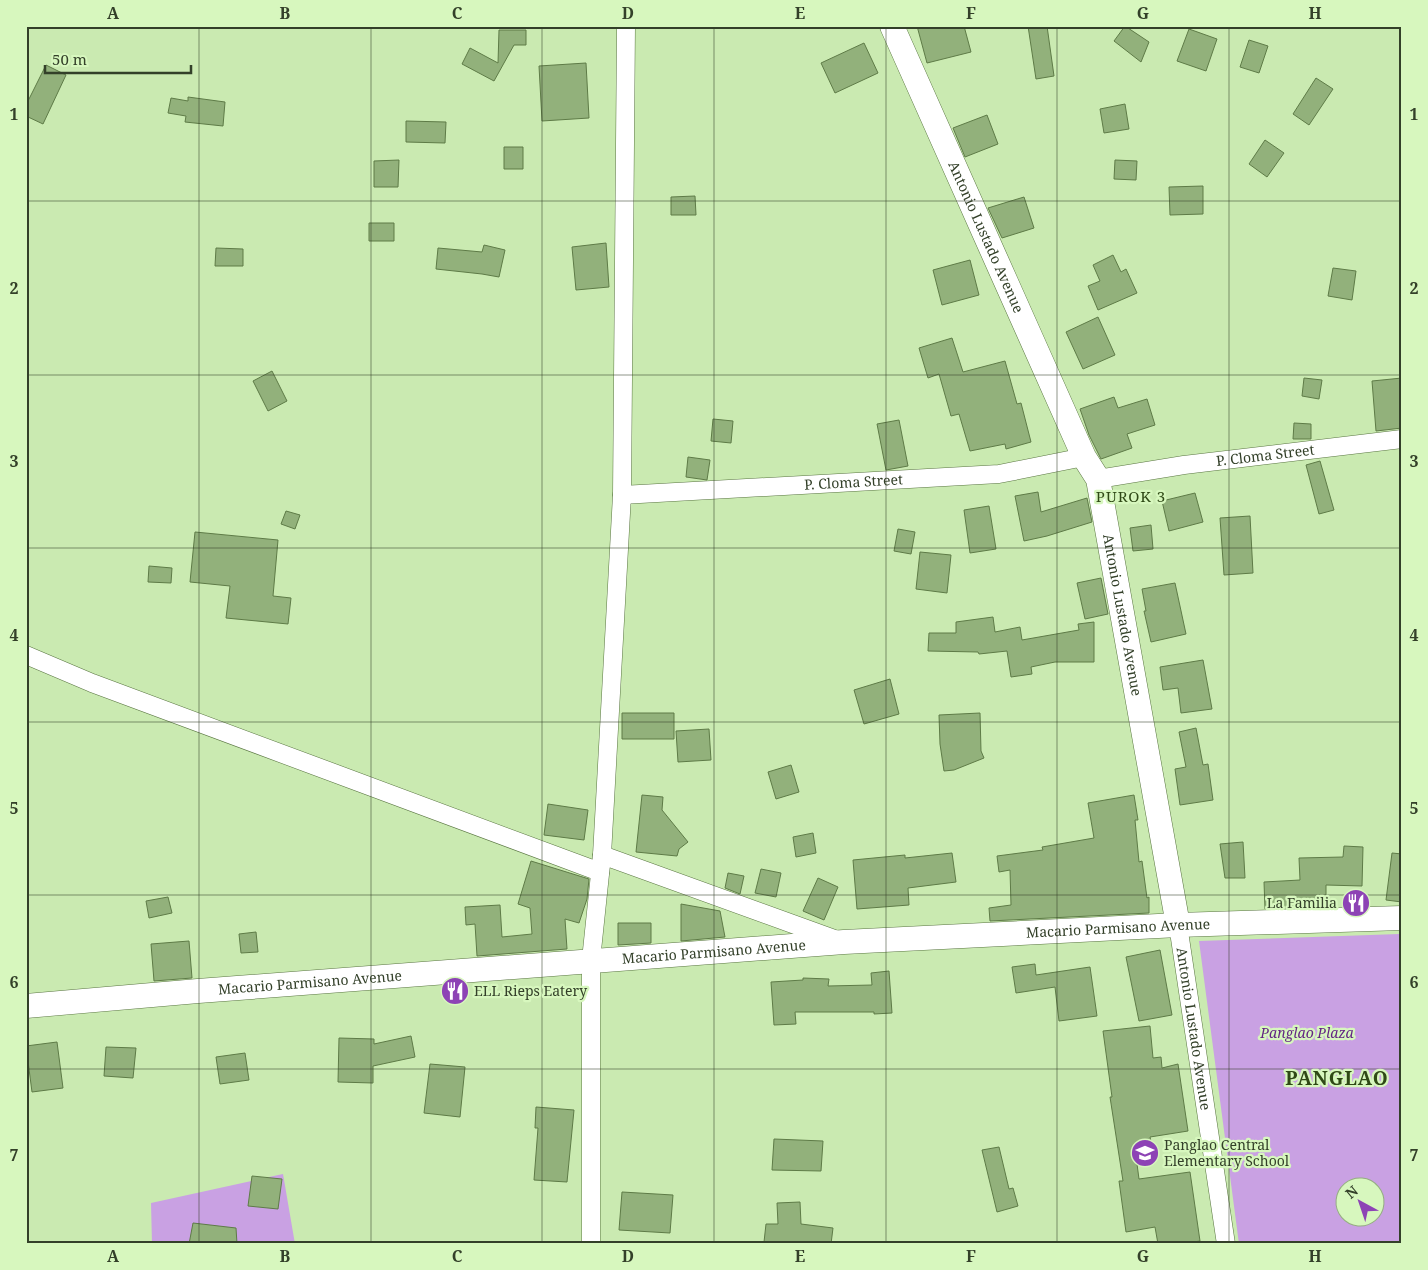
<svg xmlns="http://www.w3.org/2000/svg" width="1428" height="1270" font-family="'Noto Serif',serif">
  <rect width="100%" height="100%" fill="#caeab1"/>
  <path fill="#c9a1e3" fill-rule="evenodd" d="M1399,934L1402,941V1244H1239L1199,941ZM1346,1188H1376V1218H1346Z
    M283,1174L295,1244H152L151,1203Z"/>
  <path fill="#92b17b" stroke="#5e7b47" d="M917,26H964L971,52L927,63Z
    M1028,26H1047L1054,76L1036,79Z
    M1125,26L1149,42L1141,62L1114,41Z
    M1189,29L1217,39L1206,71L1177,61Z
    M499,30H526V45H514L494,81L462,64L470,48L498,63Z
    M1249,40L1268,46L1259,73L1240,67Z
    M864,43L878,73L835,93L821,63Z
    M586,63L589,118L542,121L539,66Z
    M46,65L66,75L43,124L26,116V105Z
    M1316,78L1333,89L1309,125L1293,114Z
    M188,97L225,102L223,126L185,122L186,116L168,113L171,98L188,101Z
    M1125,104L1129,129L1104,133L1100,109Z
    M987,115L998,144L965,157L953,128Z
    M406,121L446,122L445,143L406,142Z
    M1265,140L1284,153L1267,177L1249,164Z
    M504,147H523V169H504Z
    M399,160L398,187H374V161Z
    M1115,160L1137,161L1136,180L1114,179Z
    M1203,186V214L1170,215L1169,187Z
    M695,196L696,215H671V197Z
    M1024,197L1034,228L1002,238L988,208Z
    M369,223H394V241H369Z
    M606,243L609,287L576,290L572,247Z
    M484,245L505,250L499,277L482,274L436,269L438,248L482,252Z
    M216,248L243,249V266H215Z
    M1113,255L1121,272L1126,269L1137,293L1098,310L1088,286L1100,281L1093,265Z
    M970,260L979,295L942,305L933,270Z
    M1333,268L1356,271L1352,300L1328,296Z
    M1098,317L1115,355L1083,369L1066,332Z
    M952,338L963,372L1005,361L1017,404L1021,403L1031,442L1006,449L1005,444L970,451L959,414L951,416L939,374L928,378L919,348Z
    M272,371L287,401L268,411L253,381Z
    M1304,378L1322,380L1319,399L1302,396Z
    M1402,378V428L1376,431L1372,381Z
    M1114,397L1118,408L1147,399L1155,425L1127,434L1132,448L1101,459L1089,435L1080,409Z
    M713,419L733,421L731,443L711,441Z
    M899,420L908,466L886,470L877,424Z
    M1294,423L1311,424V439H1293Z
    M688,457L710,460L707,480L686,477Z
    M1320,461L1334,510L1319,514L1306,465Z
    M1038,492L1041,512L1087,498L1092,522L1047,536L1024,541L1015,496Z
    M1195,493L1203,522L1169,531L1162,501Z
    M989,506L996,549L970,553L964,510Z
    M286,511L300,515L295,529L281,524Z
    M1250,516L1253,573L1224,575L1220,518Z
    M1151,525L1153,549L1133,551L1130,528Z
    M898,529L915,532L911,554L894,551Z
    M195,532L278,540L273,596L291,598L288,624L226,618L230,586L190,582Z
    M920,552L951,555L947,593L916,589Z
    M149,566L172,568L171,583L148,582Z
    M1101,578L1108,614L1085,619L1077,583Z
    M1175,583L1186,634L1151,642L1144,611H1146L1142,589Z
    M993,617L995,632L1020,627L1022,640L1079,630L1078,624L1094,622V662H1055L1031,667L1032,674L1011,677L1007,651L979,654L978,652L928,651L929,633H956V622Z
    M1203,660L1212,709L1181,713L1178,688L1163,690L1160,667Z
    M890,679L899,714L864,724L854,690Z
    M622,713H674V739H622Z
    M980,713L981,751L984,758L954,770L944,771L940,744L939,715Z
    M1196,728L1203,765L1208,764L1213,800L1180,805L1175,769L1186,767L1179,732Z
    M709,729L711,760L678,762L676,731Z
    M791,765L799,792L776,799L768,772Z
    M642,795L663,797L662,810L688,842L679,849L677,856L636,852Z
    M1134,795L1138,820H1135L1139,862L1142,861L1147,898L1149,897V913L990,921L989,908L1011,905L1010,870L999,872L997,856L1043,850L1042,847L1094,838L1088,803Z
    M548,804L588,810L584,840L544,835Z
    M813,833L816,853L796,857L793,837Z
    M1243,842L1245,878H1225L1220,844Z
    M1344,846L1363,847L1362,886L1326,885V900L1293,901V908L1265,909L1264,882L1300,880L1299,858L1343,857Z
    M952,853L956,882L908,888L909,905L857,909L853,860L905,855V858Z
    M1392,853L1402,854V902L1386,900Z
    M531,861L589,879L587,899L579,923L565,919L567,949L477,956L475,924L466,925L465,907L500,905L502,937L532,934L530,908L518,904Z
    M761,869L781,873L776,897L755,893Z
    M728,873L744,876L740,894L725,888Z
    M818,878L838,887L824,920L803,911Z
    M168,897L172,913L149,918L146,901Z
    M681,904L720,911L725,937L681,941Z
    M618,923H651V943L618,945Z
    M256,932L258,952L241,953L239,934Z
    M189,941L192,978L154,981L151,944Z
    M1160,950L1172,1015L1139,1021L1126,957Z
    M1035,964L1036,975L1090,967L1097,1016L1059,1021L1055,987L1016,993L1012,967Z
    M889,971L892,1013L874,1014V1012H795L796,1024L774,1025L771,982L803,980V978L829,979L828,986L872,985L871,973Z
    M1150,1026L1153,1058L1161,1057L1162,1068L1178,1064L1188,1131L1150,1137L1152,1146L1135,1149L1139,1179L1190,1172L1200,1241L1181,1244H1158L1155,1227L1126,1232L1119,1181H1123L1110,1097H1112L1103,1031Z
    M411,1036L415,1057L373,1066V1083L338,1082L339,1038L374,1039V1044Z
    M57,1042L63,1088L32,1092L26,1046Z
    M106,1047L136,1048L133,1078L104,1076Z
    M245,1053L249,1080L220,1084L216,1057Z
    M430,1064L465,1067L460,1117L424,1113Z
    M536,1107L574,1110L567,1182L534,1180L538,1128H535Z
    M774,1139L823,1141L821,1171L772,1170Z
    M999,1147L1009,1189L1013,1188L1018,1206L997,1212L982,1150Z
    M252,1176L282,1179L278,1209L248,1206Z
    M622,1192L673,1195L670,1233L619,1230Z
    M800,1202L801,1224L833,1228L831,1244L764,1242L766,1224H778L777,1203Z
    M193,1223L236,1228L237,1244H189Z"/>
  <g fill="none" stroke-linecap="round" stroke-linejoin="round">
    <defs>
      <g id="street">
        <path id="s1" d="M1098,479L1184,465L1402,439"/>
        <path id="s2" d="M622,495L999,474L1084,457"/>
        <path d="M26,655L92,683L600,872"/>
        <path d="M602,855L622,495L626,26"/>
        <path id="s3" d="M1178,925L1226,1244"/>
        <path d="M591,1244V960L602,855L837,940"/>
      </g>
      <g id="secondary">
        <path id="s4" d="M892,26L1084,457L1098,479L1178,925"/>
        <path id="s5" d="M26,1006L198,991L844,942L1178,925L1402,918"/>
      </g>
    </defs>
    <use href="#street" stroke="#5a7642" stroke-width="19"/>
    <use href="#secondary" stroke="#5a7642" stroke-width="25"/>
    <use href="#street" stroke="#fff" stroke-width="18"/>
    <use href="#secondary" stroke="#fff" stroke-width="24"/>
  </g>
  <path fill="none" stroke="#334029" stroke-width="1" stroke-opacity="0.55" d="M199,26V1244M371,26V1244M542,26V1244M714,26V1244M886,26V1244M1057,26V1244M1229,26V1244M26,201H1402M26,375H1402M26,548H1402M26,722H1402M26,895H1402M26,1069H1402"/>
  <defs>
    <symbol id="restaurant-disc" viewBox="-11 -11 22 22"><circle r="9.5" fill="#8d43b5" stroke="#d7f7be"/><path d="M-5-6h1v4h1v-4h1v4h1v-4h1v5L-1.5 .5V6h-2V.5L-5-1ZM5-6V6H3V1.5H1.5Q1.5-4 5-6Z" fill="#fff"/></symbol>
    <symbol id="school-disc" viewBox="-11 -11 22 22"><circle r="9.5" fill="#8d43b5" stroke="#d7f7be"/><path d="M0-5L7-2L0 1L-7-2ZM-4 1L0 2.5L4 1V4Q0 6-4 4Z" fill="#fff"/></symbol>
  </defs>
  <g fill-rule="evenodd">
    <use href="#restaurant-disc" x="1340" y="887" width="32" height="32"/>
    <use href="#restaurant-disc" x="439" y="975" width="32" height="32"/>
    <use href="#school-disc" x="1129" y="1137" width="32" height="32"/>
  </g>
  <g text-anchor="middle" stroke-width="4.5" stroke-linejoin="round" paint-order="stroke">
    <g font-size="14" fill="#334029" stroke="#d7f7be">
      <text dy="5" stroke="none"><textPath href="#s4" startOffset="231">Antonio Lustado Avenue</textPath></text>
      <text dy="5" stroke="none"><textPath href="#s1" startOffset="169">P. Cloma Street</textPath></text>
      <text dy="5" stroke="none"><textPath href="#s2" startOffset="232">P. Cloma Street</textPath></text>
      <text dy="5" stroke="none"><textPath href="#s4" startOffset="636">Antonio Lustado Avenue</textPath></text>
      <text dy="5" stroke="none"><textPath href="#s5" startOffset="1095">Macario Parmisano Avenue</textPath></text>
      <text dy="5" stroke="none"><textPath href="#s5" startOffset="690">Macario Parmisano Avenue</textPath></text>
      <text dy="5" stroke="none"><textPath href="#s5" startOffset="285">Macario Parmisano Avenue</textPath></text>
      <text dy="5" stroke="none"><textPath href="#s3" startOffset="105">Antonio Lustado Avenue</textPath></text>
    </g>
    <g font-size="14" fill="#334029" stroke="#d7f7be" text-anchor="start">
      <text x="1337" y="908" text-anchor="end">La Familia</text>
      <text x="474" y="996">ELL Rieps Eatery</text>
      <text x="1164" y="1150">Panglao Central<tspan x="1164" dy="16">Elementary School</tspan></text>
    </g>
    <g font-size="14" font-style="italic" fill="#632483" stroke="#d7f7be">
      <text x="1307" y="1038">Panglao Plaza</text>
    </g>
    <g font-size="15" letter-spacing="1" fill="#2f4916" stroke="#d7f7be">
      <text x="1131" y="502">PUROK 3</text>
    </g>
    <g font-size="19" font-weight="bold" letter-spacing="1" fill="#2f4916" stroke="#d7f7be">
      <text x="1337" y="1085">PANGLAO</text>
    </g>
  </g>
  <rect width="1428" height="1270" fill="none" stroke="#d7f7be" stroke-width="55"/>
  <g transform="translate(1360 1202) rotate(320)"><circle r="24" fill="#d7f7be" stroke="#95ae82"/>
  <path d="M0-4L9 19L0 12L-9 19Z" fill="#8d43b5"/>
  <text y="-8" font-size="14" font-weight="bold" text-anchor="middle" fill="#334029">N</text>
  </g>
  <path d="M45 65v8h146v-8" fill="none" stroke="#334029" stroke-width="2.5"/>
  <text x="52" y="65" font-size="15" fill="#334029" stroke="#d7f7be" stroke-width="4" paint-order="stroke">50 m</text>
  <rect x="28" y="28" width="1372" height="1214" fill="none" stroke="#334029" stroke-width="2"/>
  <g font-size="16" text-anchor="middle" font-weight="bold" fill="#334029">
    <text x="113" y="19">A</text>
    <text x="285" y="19">B</text>
    <text x="457" y="19">C</text>
    <text x="628" y="19">D</text>
    <text x="800" y="19">E</text>
    <text x="971" y="19">F</text>
    <text x="1143" y="19">G</text>
    <text x="1315" y="19">H</text>
    <text x="14" y="120">1</text>
    <text x="1414" y="120">1</text>
    <text x="14" y="294">2</text>
    <text x="1414" y="294">2</text>
    <text x="14" y="467">3</text>
    <text x="1414" y="467">3</text>
    <text x="14" y="641">4</text>
    <text x="1414" y="641">4</text>
    <text x="14" y="814">5</text>
    <text x="1414" y="814">5</text>
    <text x="14" y="988">6</text>
    <text x="1414" y="988">6</text>
    <text x="14" y="1161">7</text>
    <text x="1414" y="1161">7</text>
    <text x="113" y="1262">A</text>
    <text x="285" y="1262">B</text>
    <text x="457" y="1262">C</text>
    <text x="628" y="1262">D</text>
    <text x="800" y="1262">E</text>
    <text x="971" y="1262">F</text>
    <text x="1143" y="1262">G</text>
    <text x="1315" y="1262">H</text>
  </g>
</svg>
